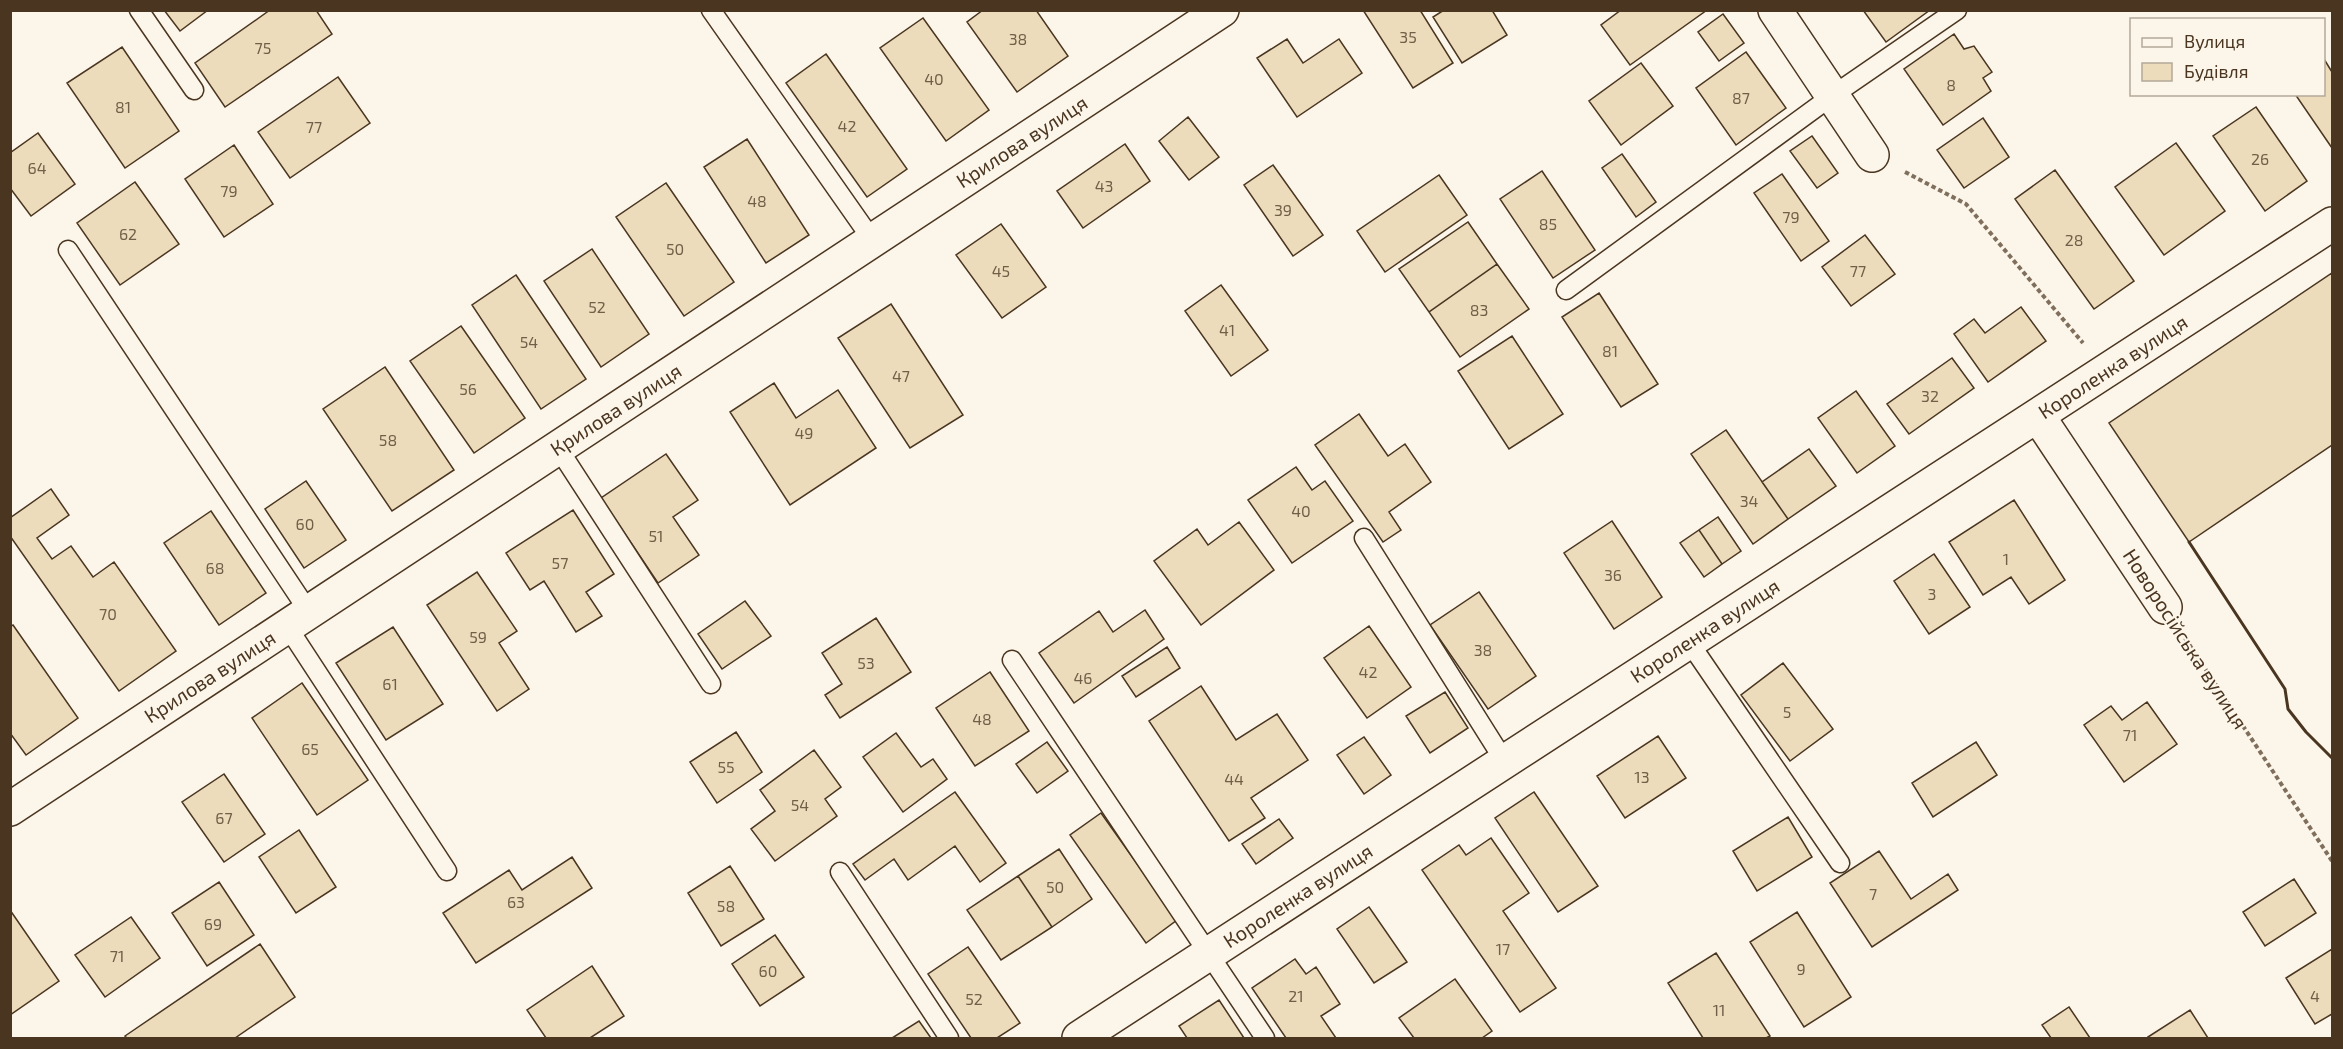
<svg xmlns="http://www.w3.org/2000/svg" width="2343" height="1049" font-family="'Exo 2',sans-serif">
  <rect width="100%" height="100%" fill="#fbf6e9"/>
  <path fill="#ecdcbc" stroke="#4a3520" stroke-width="1.5" d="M164,10H208L180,31Z
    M270,10H316L332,34L225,107L195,63Z
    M983,10H1036L1068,56L1017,92L967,22Z
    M1363,10H1420L1453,63L1413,88Z
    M1444,10H1492L1507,35L1462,63L1433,17Z
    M1621,10H1707L1630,65L1601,25Z
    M1863,10H1930L1886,42Z
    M1723,14L1744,43L1719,61L1698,32Z
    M923,18L989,110L946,141L880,48Z
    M1954,34L1964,49L1974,46L1992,72L1983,78L1991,91L1943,125L1904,69Z
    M1287,39L1303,63L1339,39L1362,73L1297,117L1257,58Z
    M122,47L179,131L125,168L67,83Z
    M1746,52L1786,108L1736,145L1696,88Z
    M826,54L907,169L867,197L786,83Z
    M2324,59L2332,72V148L2295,94H2324Z
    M1641,63L1673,106L1621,145L1589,101Z
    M338,77L370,123L290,178L258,132Z
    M2256,107L2307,181L2265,211L2213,136Z
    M1188,117L1219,157L1189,180L1159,141Z
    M1983,118L2009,157L1964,188L1937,150Z
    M38,133L75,184L31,216L10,188V153Z
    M1812,136L1838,173L1817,188L1790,151Z
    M747,139L809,235L766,263L704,167Z
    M2176,143L2225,211L2164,255L2115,187Z
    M1125,144L1150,181L1083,228L1057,191Z
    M234,145L273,204L224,237L185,179Z
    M1622,154L1656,202L1636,217L1602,168Z
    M1273,165L1323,235L1293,256L1244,185Z
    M2055,170L2134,281L2094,309L2015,199Z
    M1542,171L1595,250L1553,278L1500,199Z
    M1782,174L1829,241L1801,261L1754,193Z
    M1439,175L1467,215L1385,272L1357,231Z
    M135,182L179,244L120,285L77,223Z
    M666,183L734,282L684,316L616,217Z
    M1468,222L1497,264L1429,312L1399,269Z
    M1001,224L1046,287L1002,318L956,255Z
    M1865,235L1895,274L1851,306L1822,267Z
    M592,249L649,334L601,367L544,281Z
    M1497,264L1529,309L1460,357L1429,312Z
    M2332,273V445L2189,542L2109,423Z
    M516,275L586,379L541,409L472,305Z
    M1221,285L1268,350L1231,376L1185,311Z
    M1599,293L1658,384L1621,407L1562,317Z
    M891,304L963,415L910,448L838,338Z
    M2021,307L2046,341L1988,382L1954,334L1974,319L1985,333Z
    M461,326L525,418L474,453L410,361Z
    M1512,336L1563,414L1509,449L1458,371Z
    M1952,358L1974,388L1909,434L1887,404Z
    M385,367L454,470L392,511L323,409Z
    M774,383L796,418L838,390L876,448L790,505L730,412Z
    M1856,391L1895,446L1857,473L1818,418Z
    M1359,414L1388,456L1405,444L1431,482L1389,512L1401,530L1383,542L1315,445Z
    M1726,430L1788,519L1753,544L1691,454Z
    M1809,449L1836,486L1788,519L1762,482Z
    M666,454L698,500L673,517L699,555L658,583L601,498Z
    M1296,467L1312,490L1325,481L1353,521L1292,563L1248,500Z
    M306,481L346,540L304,568L265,509Z
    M51,489L69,515L37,538L52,559L71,546L93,577L114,562L176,651L119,691L10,536V518Z
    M2014,500L2065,580L2029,604L2011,577L1983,595L1949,542Z
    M573,510L614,574L586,592L602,616L576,632L544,581L530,590L506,553Z
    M211,511L266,593L219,625L164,543Z
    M1718,517L1741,551L1722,564L1699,530Z
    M1612,521L1662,597L1614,629L1564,553Z
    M1239,522L1274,570L1201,625L1154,561L1197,529L1208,545Z
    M1699,530L1722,564L1704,577L1680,543Z
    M1934,554L1970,607L1929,634L1894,581Z
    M477,572L517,631L499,643L529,689L497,711L427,605Z
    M1479,592L1536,676L1488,709L1430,625Z
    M745,601L771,636L722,669L698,634Z
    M1145,610L1164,639L1074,703L1039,653L1099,611L1113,632Z
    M876,618L911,672L840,718L825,695L842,684L822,653Z
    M13,625L78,718L26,755L10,733V627Z
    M1369,626L1411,687L1367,718L1324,658Z
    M393,627L443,704L386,740L336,663Z
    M1167,647L1180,668L1136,697L1122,676Z
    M1783,663L1833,729L1790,761L1741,695Z
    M990,672L1029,731L975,766L936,708Z
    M302,683L368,780L317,815L252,718Z
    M1201,686L1236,740L1277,714L1308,760L1251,798L1265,818L1229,841L1149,721Z
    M1445,692L1468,728L1430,753L1406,716Z
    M2147,702L2177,744L2124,782L2084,725L2111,706L2122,720Z
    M736,732L762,772L717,803L690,762Z
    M896,733L921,767L933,759L947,779L903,812L863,757Z
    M1658,736L1686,778L1625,818L1597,776Z
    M1364,737L1391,775L1364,794L1337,755Z
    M1047,742L1068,771L1037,793L1016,764Z
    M1976,742L1997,775L1933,817L1912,783Z
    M814,750L841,787L825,799L837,816L775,861L751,829L775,811L760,790Z
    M224,774L265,834L224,862L182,802Z
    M955,792L1006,863L980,882L955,846L908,880L894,859L865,880L853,864Z
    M1534,792L1598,886L1558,912L1495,818Z
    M1101,813L1177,920L1146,943L1070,835Z
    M1788,817L1812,857L1757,891L1733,851Z
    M1279,819L1293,838L1256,864L1242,844Z
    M299,830L336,887L296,913L259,857Z
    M1491,838L1529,893L1503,911L1556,988L1520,1012L1422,870L1459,845L1466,855Z
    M1059,849L1092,899L1052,927L1018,876Z
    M1879,851L1911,899L1948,874L1958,890L1872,947L1830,883Z
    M572,857L592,888L476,963L443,913L509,870L522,890Z
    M730,866L764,919L721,946L688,893Z
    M1018,876L1052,927L1001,960L967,910Z
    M2294,879L2316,913L2265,946L2243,912Z
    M219,882L254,935L207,966L172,913Z
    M1369,907L1407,962L1374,983L1337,929Z
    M10,910L59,981L10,1015Z
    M1797,912L1851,997L1804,1027L1750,942Z
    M131,917L160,958L105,997L75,955Z
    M775,935L804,977L760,1006L732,964Z
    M260,944L295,997L235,1038H127L125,1036Z
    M968,947L1020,1023L997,1038H971L928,974Z
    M2332,949V1014L2315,1024L2286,978Z
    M1716,953L1770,1036L1766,1038H1703L1668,983Z
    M1295,959L1306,974L1316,967L1340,1004L1321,1016L1336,1038H1286L1252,988Z
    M592,966L624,1016L590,1038H546L527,1010Z
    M1455,979L1492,1031L1482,1038H1414L1399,1018Z
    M1219,1000L1244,1038H1187L1179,1026Z
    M2069,1007L2090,1038H2051L2042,1025Z
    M2190,1010L2208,1038H2149L2148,1037Z
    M919,1021L931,1038H892Z"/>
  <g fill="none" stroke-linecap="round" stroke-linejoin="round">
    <defs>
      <path id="service" d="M139,10L194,90
        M711,10L873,241
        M68,250L309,612
        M1566,290L1832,96L1957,10
        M558,448L711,684
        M1364,538L1505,762
        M287,626L447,871
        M1689,642L1840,863
        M1012,660L1265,1038
        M840,872L949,1038"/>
      <path id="minor" d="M1775,10L1872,155
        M2038,416L2165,607
        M10,809L1222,10
        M1079,1038L2332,224"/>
    </defs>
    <use href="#service" stroke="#4a3520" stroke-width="21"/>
    <use href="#minor" stroke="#4a3520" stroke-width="36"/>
    <path stroke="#7f6f5c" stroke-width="4" stroke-dasharray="4.5 3" stroke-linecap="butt" d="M1905,172L1966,204L2083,343
      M2185,638L2332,861"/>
    <use href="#service" stroke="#fbf6e9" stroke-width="18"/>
    <use href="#minor" stroke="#fbf6e9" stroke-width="33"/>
    <path stroke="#4a3520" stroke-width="3" d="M2189,542L2285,689L2288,709L2306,732L2332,758"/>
  </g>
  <g text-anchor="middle" stroke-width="4.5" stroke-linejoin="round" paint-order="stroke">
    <g font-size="16" fill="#725f47">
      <text x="1408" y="43">35</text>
      <text x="1018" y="45">38</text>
      <text x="263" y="54">75</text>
      <text x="934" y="85">40</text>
      <text x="1951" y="91">8</text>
      <text x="1741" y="104">87</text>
      <text x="123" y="113">81</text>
      <text x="847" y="132">42</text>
      <text x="314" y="133">77</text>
      <text x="2260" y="165">26</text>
      <text x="37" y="174">64</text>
      <text x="1104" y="192">43</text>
      <text x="229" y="197">79</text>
      <text x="757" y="207">48</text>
      <text x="1283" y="216">39</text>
      <text x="1791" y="223">79</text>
      <text x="1548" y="230">85</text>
      <text x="128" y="240">62</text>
      <text x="2074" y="246">28</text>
      <text x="675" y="255">50</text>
      <text x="1001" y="277">45</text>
      <text x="1858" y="277">77</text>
      <text x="597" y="313">52</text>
      <text x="1479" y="316">83</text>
      <text x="1227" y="336">41</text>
      <text x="529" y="348">54</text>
      <text x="1610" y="357">81</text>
      <text x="901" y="382">47</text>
      <text x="468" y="395">56</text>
      <text x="1930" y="402">32</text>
      <text x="804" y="439">49</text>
      <text x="388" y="446">58</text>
      <text x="1749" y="507">34</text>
      <text x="1301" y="517">40</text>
      <text x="305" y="530">60</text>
      <text x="656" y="542">51</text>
      <text x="2006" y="565">1</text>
      <text x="560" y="569">57</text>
      <text x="215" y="574">68</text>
      <text x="1613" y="581">36</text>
      <text x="1932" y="600">3</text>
      <text x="108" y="620">70</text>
      <text x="478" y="643">59</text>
      <text x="1483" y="656">38</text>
      <text x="866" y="669">53</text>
      <text x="1368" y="678">42</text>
      <text x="1083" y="684">46</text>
      <text x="390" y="690">61</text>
      <text x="1787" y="718">5</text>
      <text x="982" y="725">48</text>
      <text x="2130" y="741">71</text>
      <text x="310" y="755">65</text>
      <text x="726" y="773">55</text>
      <text x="1642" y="783">13</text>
      <text x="1234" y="785">44</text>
      <text x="800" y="811">54</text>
      <text x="224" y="824">67</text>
      <text x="1055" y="893">50</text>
      <text x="1873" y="900">7</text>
      <text x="516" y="908">63</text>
      <text x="726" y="912">58</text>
      <text x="213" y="930">69</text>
      <text x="1503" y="955">17</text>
      <text x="117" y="962">71</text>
      <text x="1801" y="975">9</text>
      <text x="768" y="977">60</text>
      <text x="1296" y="1002">21</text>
      <text x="2315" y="1002">4</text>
      <text x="974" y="1005">52</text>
      <text x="1719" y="1016">11</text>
    </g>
    <g font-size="20" fill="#4a3520" stroke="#fbf6e9">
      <text transform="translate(1022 142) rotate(-33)" y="7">Крилова вулиця</text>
      <text transform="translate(2113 367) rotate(-33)" y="7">Короленка вулиця</text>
      <text transform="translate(616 410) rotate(-33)" y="7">Крилова вулиця</text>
      <text transform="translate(1705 631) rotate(-33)" y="7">Короленка вулиця</text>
      <text transform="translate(2185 639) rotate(57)" y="7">Новоросійська вулиця</text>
      <text transform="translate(210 677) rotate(-33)" y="7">Крилова вулиця</text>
      <text transform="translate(1298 896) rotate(-33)" y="7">Короленка вулиця</text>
    </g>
  </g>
  <rect width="2343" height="1049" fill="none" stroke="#4a3520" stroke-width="24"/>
  <rect x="2130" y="18" width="195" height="78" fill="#fbf6e9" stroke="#b4a999" stroke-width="1.5"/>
  <rect x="2142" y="38" width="30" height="9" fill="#fbf6e9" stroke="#b4a999" stroke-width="1.5"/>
  <text x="2184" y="48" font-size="18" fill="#4a3520">Вулиця</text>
  <rect x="2142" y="63" width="30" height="18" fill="#ecdcbc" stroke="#b4a999" stroke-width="1.5"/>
  <text x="2184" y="78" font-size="18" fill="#4a3520">Будівля</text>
</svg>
